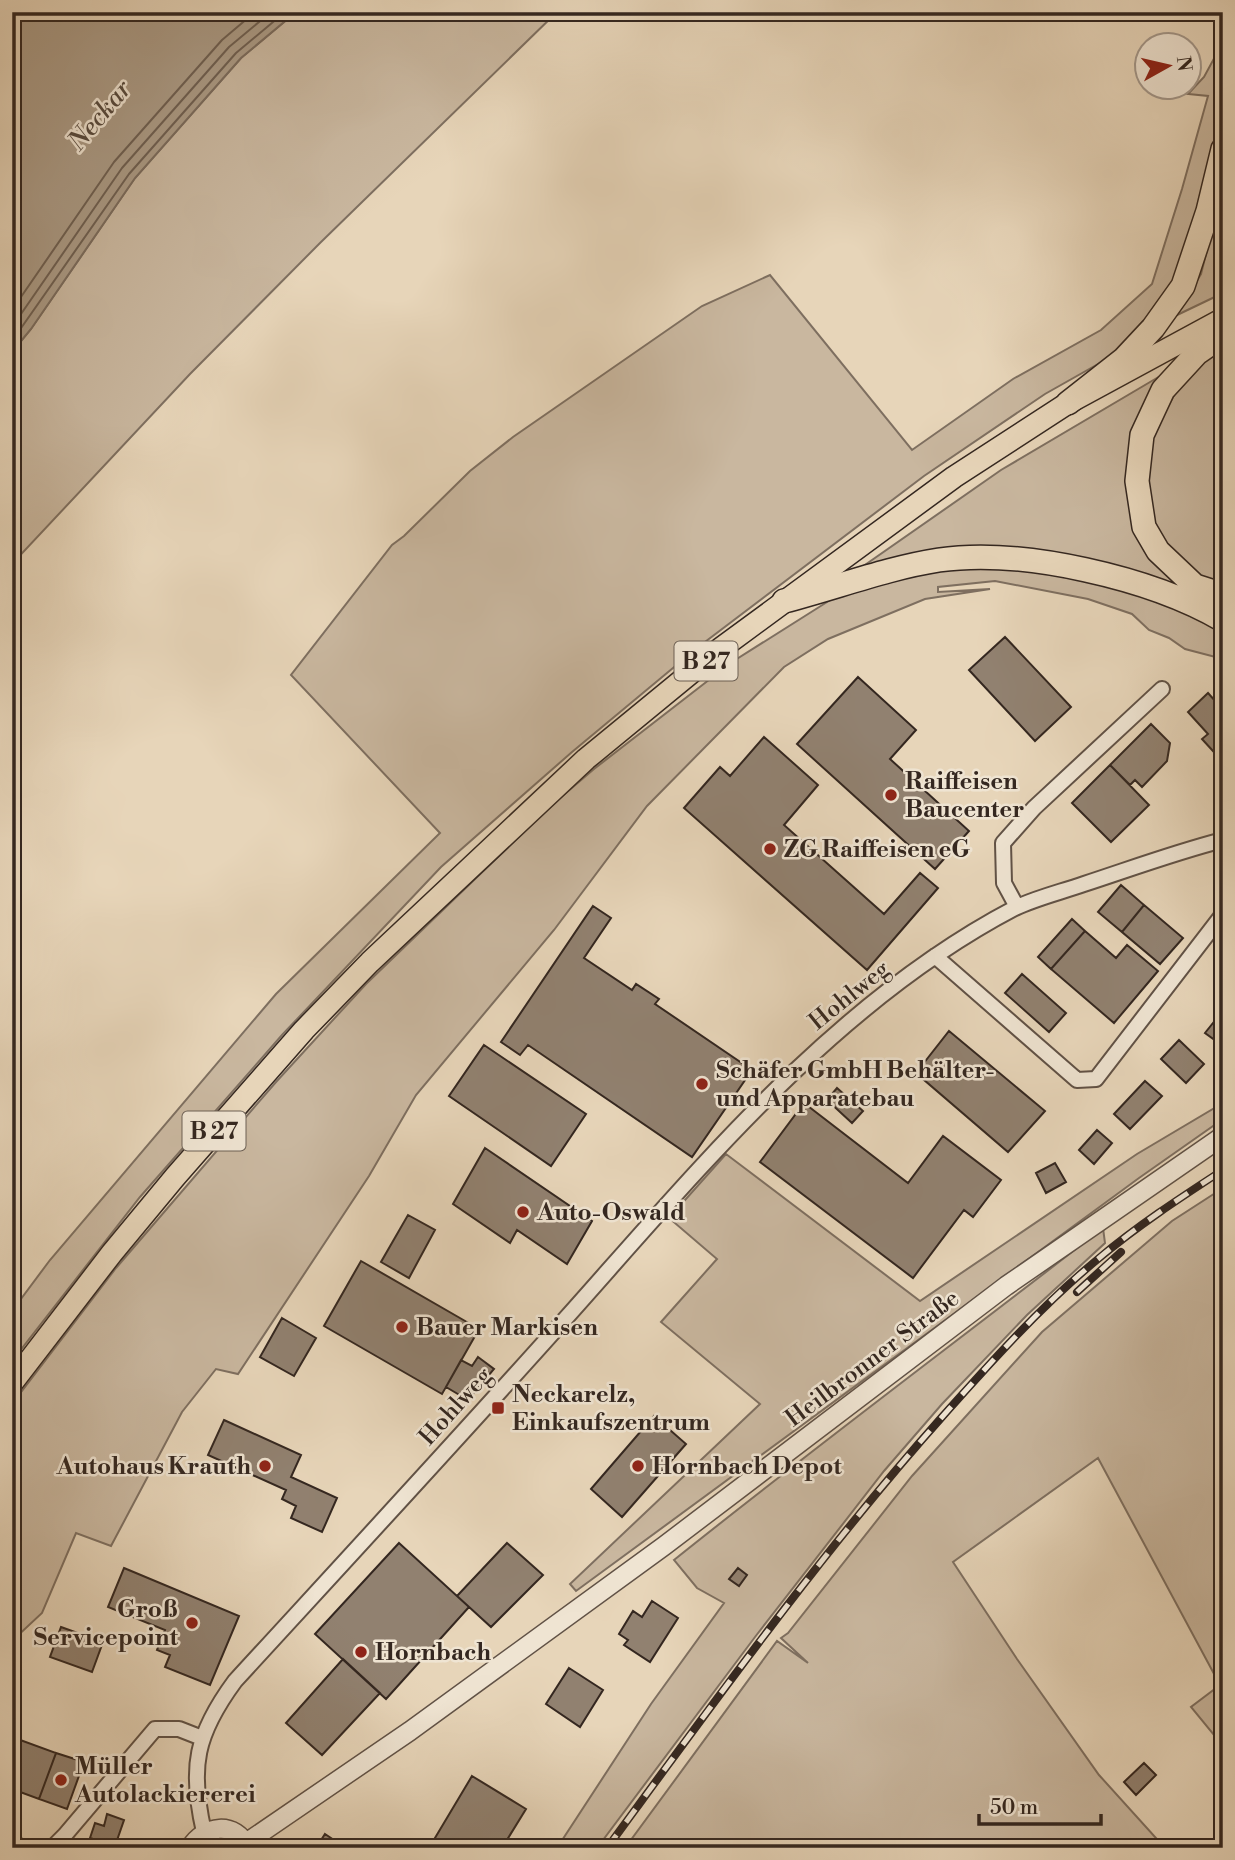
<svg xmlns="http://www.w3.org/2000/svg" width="1235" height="1860" font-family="'Libre Bodoni',serif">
  <rect width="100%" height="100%" fill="#e7d5b9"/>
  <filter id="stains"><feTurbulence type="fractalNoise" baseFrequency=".00286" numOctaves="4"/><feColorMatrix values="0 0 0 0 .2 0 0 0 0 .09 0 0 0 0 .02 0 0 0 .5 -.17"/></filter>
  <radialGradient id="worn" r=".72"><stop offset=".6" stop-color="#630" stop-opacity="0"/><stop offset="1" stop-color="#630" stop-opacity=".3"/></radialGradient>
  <path fill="#c9b79f" stroke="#7e6f60" stroke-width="2" d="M296,12H557L320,243L190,374L12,564V352L31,329L135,178L241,58Z
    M1223,42V112L1216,132L1197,226L1172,289L1114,355L1045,394L924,476L697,648L572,752L441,867L282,1035L140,1197L12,1361V1311L50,1260L276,994L440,833L291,675L392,545L404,536L470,471L513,437L702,306L770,275L912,450L1013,379L1101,330L1152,284L1182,189L1208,96L1188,94L1204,77Z
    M1223,186V293L1175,316L1201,274Z
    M1223,341V659L1185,649L1169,638L1149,630L1132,614L1088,599L995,581L938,587V592L990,589L925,599L828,639L784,667L647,806L554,930L416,1095L369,1176L238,1374L216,1369L182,1412L111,1546L76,1533L42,1613L12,1641V1404L116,1268L276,1082L366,984L553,804L594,769L732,662L835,597L871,577L1067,555L862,567L1001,470L1167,372L1139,417L1158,551L1142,435L1166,410L1178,388Z
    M1223,1103V1119L1139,1178L576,1591L570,1584L760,1404L661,1322L717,1259L669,1218L726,1154L920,1301L1137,1154Z
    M1223,1188V1746L1191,1707L1220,1685L1098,1458L953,1562L1017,1659L1099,1775L1165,1848H625L777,1641L808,1663L781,1638L788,1633L912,1476L1042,1332L1172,1221Z
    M1103,1228L1105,1243L1027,1315L942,1404L884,1471L755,1637L597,1848H557L651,1704L724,1603L697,1588L674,1560C815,1447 960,1339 1103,1228Z"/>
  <path fill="#aa9a85" stroke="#7b6c5d" stroke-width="2" d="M26,12H296L241,58L135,178L31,329L12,352V26Z"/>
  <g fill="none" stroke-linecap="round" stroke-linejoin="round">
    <path stroke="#6f6052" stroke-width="2" d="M12,310L114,162L222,40L255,12
      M12,327L122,168L229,47L271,12
      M12,341L129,174L236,53L285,12"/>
  </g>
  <path fill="#918170" stroke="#342720" stroke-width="2" d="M1005,637L1071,707L1035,741L969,670Z
    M858,677L916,730L890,759L969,831L935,869L797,744Z
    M1208,693L1217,703L1223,697V762L1202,739L1208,734L1188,712Z
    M1151,724L1170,743L1167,761L1142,787L1135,780L1130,785L1110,765Z
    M764,737L818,785L784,825L884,914L920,873L938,888L867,970L684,808L720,767L730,776Z
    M1110,765L1149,805L1111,842L1072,803Z
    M1121,885L1144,905L1122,932L1098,912Z
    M1144,905L1183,938L1160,964L1122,932Z
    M593,906L611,918L584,958L632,990L636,984L659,999L655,1004L752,1070L692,1157L528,1045L520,1055L501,1042Z
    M1072,919L1085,931L1051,969L1038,957Z
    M1085,931L1116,958L1127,945L1158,971L1114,1023L1051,969Z
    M1022,974L1066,1013L1049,1032L1005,993Z
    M1223,990V1005L1215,998Z
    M1217,1018L1223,1022V1046L1205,1033Z
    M949,1031L1045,1111L1008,1152L916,1073Z
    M1179,1040L1204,1064L1186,1083L1161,1059Z
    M484,1045L586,1114L551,1166L449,1096Z
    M1145,1081L1162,1096L1130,1129L1114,1114Z
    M837,1088L863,1111L852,1123L827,1100Z
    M804,1103L908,1183L943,1136L1001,1180L973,1217L964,1210L913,1278L760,1162Z
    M1097,1130L1112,1143L1094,1164L1079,1150Z
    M485,1148L592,1221L567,1264L517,1230L510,1243L453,1204Z
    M1055,1163L1066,1182L1046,1193L1036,1173Z
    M408,1215L435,1230L409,1278L381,1262Z
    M361,1261L479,1329L442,1394L324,1326Z
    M282,1318L316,1338L294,1376L260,1357Z
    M478,1357L494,1369L468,1400L446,1387L461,1360L472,1366Z
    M654,1416L686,1444L622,1517L591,1489Z
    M224,1420L301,1455L291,1477L337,1498L322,1532L291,1518L296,1506L282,1499L286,1490L208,1455Z
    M399,1543L469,1607L386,1699L315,1634Z
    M507,1543L543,1575L491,1627L457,1596Z
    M124,1568L239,1616L210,1685L165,1667L170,1655L157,1650L165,1630L108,1607Z
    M738,1568L747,1575L739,1586L729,1579Z
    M652,1601L678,1618L650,1662L624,1645L628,1640L619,1634L633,1611L642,1617Z
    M61,1627L103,1642L92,1672L50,1657Z
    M343,1659L380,1693L322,1755L286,1723Z
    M569,1668L603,1690L580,1727L546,1704Z
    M12,1737L56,1753L39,1799L12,1789Z
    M56,1753L84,1762L67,1809L39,1799Z
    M1144,1763L1156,1775L1136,1795L1124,1782Z
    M472,1776L526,1809L502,1848H429Z
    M107,1814L124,1820L115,1846L90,1838L95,1823L104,1826Z
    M325,1834L343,1846L342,1848H316Z"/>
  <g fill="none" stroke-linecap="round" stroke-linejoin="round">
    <defs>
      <path id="minor" d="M1017,907L1004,883L1003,843L1034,808L1162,689
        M935,956L1077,1080L1096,1079L1223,914
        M204,1832C189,1767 196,1734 235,1681C346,1560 457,1440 566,1318C699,1169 835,1002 1015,908C1036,898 1061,892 1084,884C1130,869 1176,852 1223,840
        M12,1843L24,1848
        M52,1848L65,1835L155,1729H179L202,1738"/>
      <path id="tertiary" d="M246,1843L410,1731L664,1546L1006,1286L1223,1136
        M190,1848C204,1825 235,1820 248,1848"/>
      <path id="primary" d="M12,1383L112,1253L175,1177L304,1030L370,962L586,759L720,649L954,477L1068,403L1223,319"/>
      <path id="trunk" d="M1223,335L1197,353L1163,390L1142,435L1137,481L1144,527L1158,551L1195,586L1223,595
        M1068,403L1124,359L1153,328L1183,286L1208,211L1223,149
        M784,601C835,588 887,568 939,560C1022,548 1151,578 1223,620"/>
    </defs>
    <use href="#minor" stroke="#615246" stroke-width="18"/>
    <use href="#tertiary" stroke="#615246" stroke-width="21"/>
    <use href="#primary" stroke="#342720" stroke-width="24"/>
    <use href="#trunk" stroke="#342720" stroke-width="26"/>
    <use href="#minor" stroke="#efe4d2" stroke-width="14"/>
    <use href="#tertiary" stroke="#efe4d2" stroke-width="18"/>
    <use href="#primary" stroke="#e7d5b9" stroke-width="21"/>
    <use href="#trunk" stroke="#e7d5b9" stroke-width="23"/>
    <defs>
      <path id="rail" d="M1077,1292L1121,1252
        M607,1848C715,1701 821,1553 942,1417C991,1362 1041,1306 1098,1259C1137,1226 1180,1198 1223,1170"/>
    </defs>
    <use href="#rail" stroke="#342720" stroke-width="8"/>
    <use href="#rail" stroke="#efe4d2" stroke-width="5" stroke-dasharray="16" stroke-linecap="butt"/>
  </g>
  <g fill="#8f2418" stroke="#efe4d2" stroke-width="2.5">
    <circle cx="891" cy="795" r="7"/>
    <circle cx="770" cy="849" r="7"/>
    <circle cx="702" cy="1084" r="7"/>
    <circle cx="523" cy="1212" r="7"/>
    <circle cx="402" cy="1327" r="7"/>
    <rect x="491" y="1401" width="14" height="14" rx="3.5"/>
    <circle cx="265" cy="1466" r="7"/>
    <circle cx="638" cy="1466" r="7"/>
    <circle cx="192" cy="1623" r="7"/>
    <circle cx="361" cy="1652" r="7"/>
    <circle cx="61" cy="1780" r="7"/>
  </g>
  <g text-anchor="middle" stroke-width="5" stroke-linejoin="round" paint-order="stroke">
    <g fill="#efe4d2" stroke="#6c6055" stroke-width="2">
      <rect x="674.5" y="641.5" width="63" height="39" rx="5"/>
      <rect x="182.5" y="1111.5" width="63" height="39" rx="5"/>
    </g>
    <g font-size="23" font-weight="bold" fill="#342720">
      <text x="706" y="669">B 27</text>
      <text x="214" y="1139">B 27</text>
    </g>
    <g font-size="24" font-weight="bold" fill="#342720" stroke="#efe4d2" text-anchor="start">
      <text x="905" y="789">Raiffeisen<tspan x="905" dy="28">Baucenter</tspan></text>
      <text x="784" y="857">ZG Raiffeisen eG</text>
      <text x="716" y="1078">Schäfer GmbH Behälter-<tspan x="716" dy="28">und Apparatebau</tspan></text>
      <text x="537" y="1220">Auto-Oswald</text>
      <text x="416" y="1335">Bauer Markisen</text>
      <text x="512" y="1402">Neckarelz,<tspan x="512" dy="28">Einkaufszentrum</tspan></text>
      <text x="251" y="1474" text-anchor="end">Autohaus Krauth</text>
      <text x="652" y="1474">Hornbach Depot</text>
      <text x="178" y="1617" text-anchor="end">Groß<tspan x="178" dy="28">Servicepoint</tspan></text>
      <text x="375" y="1660">Hornbach</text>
      <text x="75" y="1774">Müller<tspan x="75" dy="28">Autolackiererei</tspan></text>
    </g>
    <g font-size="24" fill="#342720" stroke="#efe4d2">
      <text transform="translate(849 995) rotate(-39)" y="8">Hohlweg</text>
      <text transform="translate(872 1358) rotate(-37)" y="8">Heilbronner Straße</text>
      <text transform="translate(455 1406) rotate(-48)" y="8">Hohlweg</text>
    </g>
    <g font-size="26" font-style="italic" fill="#574a3e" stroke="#efe4d2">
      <text transform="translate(99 115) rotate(-50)" y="9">Neckar</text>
    </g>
  </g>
  <rect width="1235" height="1860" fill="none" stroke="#e7d5b9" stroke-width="42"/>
  <rect x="14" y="14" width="1207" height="1832" fill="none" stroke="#342720" stroke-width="3.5"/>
  <rect x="21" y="21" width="1193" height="1818" fill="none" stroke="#342720" stroke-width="2"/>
  <g transform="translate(1168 66) rotate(82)"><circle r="33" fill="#efe4d2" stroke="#a4988b" stroke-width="2"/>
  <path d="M0-5L12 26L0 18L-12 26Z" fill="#8f2418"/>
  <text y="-10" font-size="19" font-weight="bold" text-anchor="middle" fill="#342720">N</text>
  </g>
  <path d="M979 1814v10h122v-10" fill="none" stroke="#342720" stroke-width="3.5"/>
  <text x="990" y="1814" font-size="21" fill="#342720" stroke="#efe4d2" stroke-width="5" paint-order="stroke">50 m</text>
  <rect width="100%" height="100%" filter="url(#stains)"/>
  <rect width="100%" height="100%" fill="url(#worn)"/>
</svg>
